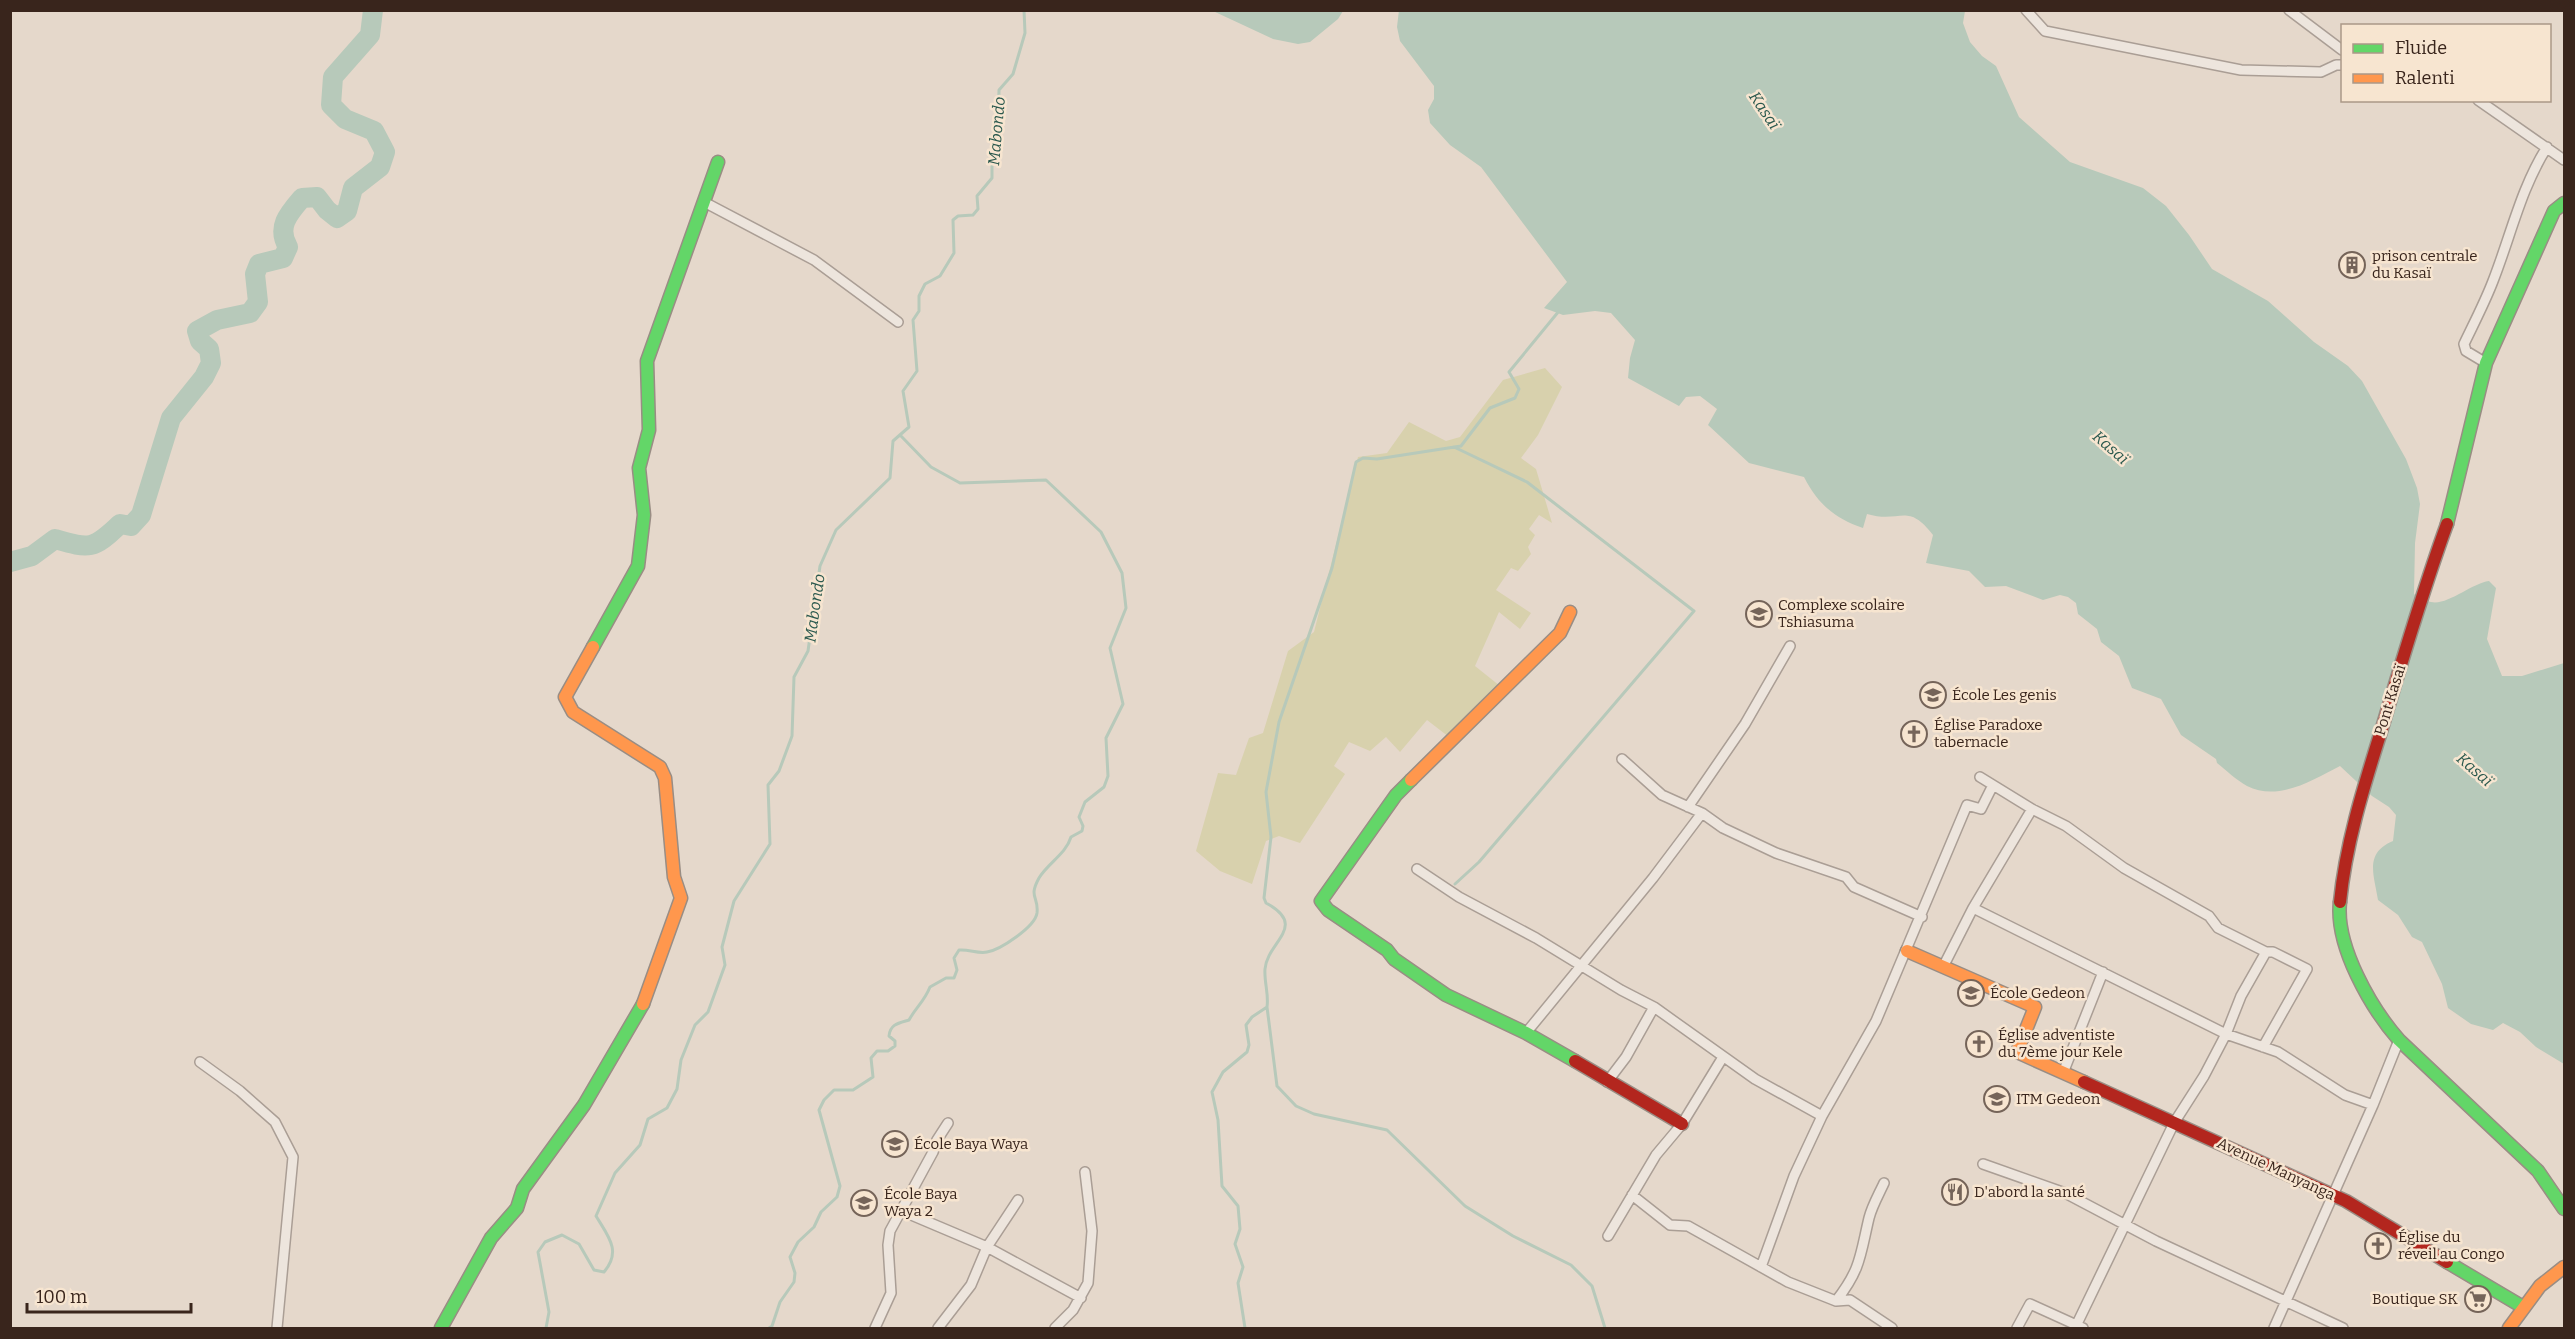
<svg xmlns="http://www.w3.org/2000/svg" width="2575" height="1339" font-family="Bitter,serif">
  <rect width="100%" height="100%" fill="#e5d8cb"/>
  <path fill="#d8d1ad" d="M1545,368L1562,387L1538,435L1521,458L1536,469L1552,523L1539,515L1529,529L1535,535L1528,547L1531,554L1518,571L1511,568L1496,590L1531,613L1520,629L1499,612L1475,666L1500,686L1449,737L1427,720L1400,752L1386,737L1370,751L1349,742L1334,766L1345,774L1300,843L1279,836L1266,841L1252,884L1220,871L1196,851L1218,773L1236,775L1249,738L1263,733L1288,651L1314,632L1358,457L1387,453L1409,422L1446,441L1460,437L1503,380Z"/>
  <path fill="#b7c9ba" d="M1399,10L1965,11L1963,23L1970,42L1982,56L1996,66L2019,117L2070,162L2143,188L2166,206L2189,235L2212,269L2268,301L2314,342L2348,366L2362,381L2406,459L2417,488L2420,504L2415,543L2414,594C2419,597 2426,601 2431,602C2447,606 2472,583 2489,581L2496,588L2487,639L2502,676H2522L2564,663V1064L2536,1047L2520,1032L2503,1023L2493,1030L2471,1024L2448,1008L2442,984L2422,942L2412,937L2398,915L2378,900C2374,875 2364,853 2393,841L2396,815L2389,807L2372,796L2340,766C2313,780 2278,802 2247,786C2236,780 2226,770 2217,763L2216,759L2181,735L2161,699L2132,688L2119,656L2101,642L2097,629L2078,614L2076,603L2068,597L2060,595L2043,600L2006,586L1985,587L1969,571L1926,563L1933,535C1907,501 1901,524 1867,514L1863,528C1834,518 1818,504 1804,477L1749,463L1708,425L1717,409L1700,396L1686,397L1679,406L1628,378L1630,358L1635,340L1611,313L1595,311L1563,315L1544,308L1567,282L1481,167L1450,145L1430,123L1428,110L1434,99V86L1400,41L1397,27Z
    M1213,11H1343L1338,19L1310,42L1298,44L1273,39Z"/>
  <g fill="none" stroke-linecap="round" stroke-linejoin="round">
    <path stroke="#b7c9ba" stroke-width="3" d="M1454,447L1527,482L1694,611L1479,862L1455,884
      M1267,1007L1277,1086L1296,1106L1314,1114L1387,1130L1465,1206L1513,1236L1571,1265L1592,1286L1605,1328
      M546,1328L549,1312L538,1252L545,1242L562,1235L579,1244L594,1270L604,1272C622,1251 608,1236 596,1216L615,1173L640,1145L648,1119L667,1108L677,1089L681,1060L695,1025L708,1012L725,965L722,947L734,901L770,844L768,785L779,771L792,736L794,677L808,651L820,566L836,530L890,478L893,441L909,427L903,391L917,371L913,320L919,311V296L925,284L940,276L954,253L953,220L958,216L973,215L978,209L977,196L992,178V148L998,132L999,90L1013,74L1025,33L1024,10
      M769,1328L772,1326L780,1302L794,1282L795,1273L790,1257L798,1242L814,1227L821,1212L837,1197L840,1186L819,1110L824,1100L834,1090H853L873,1077L871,1058L877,1051H888L895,1046V1041L889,1036C890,1024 899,1023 909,1020C916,1007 924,1002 930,987L946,978H954L957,970L954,958L959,950C969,949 978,954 987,952C1000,950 1035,927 1037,913C1039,896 1028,898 1039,878C1048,863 1066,854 1071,837L1082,831L1083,826L1079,817L1085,802L1104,787L1108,776L1106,738L1123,704L1110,648L1126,608L1122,573L1101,532L1046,480L960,483L931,467L901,436
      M1245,1328L1238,1283L1243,1267L1235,1244L1240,1229L1238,1206L1222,1186L1218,1120L1212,1092L1223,1072L1247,1052L1249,1045L1246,1025L1252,1017L1267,1007C1269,994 1264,982 1265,969C1267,942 1309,926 1266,903L1264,898L1271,837L1266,792L1279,722L1332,568L1356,462L1363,458L1377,459L1461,446L1490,408L1515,398L1519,389L1509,372L1559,311"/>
    <path stroke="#b7c9ba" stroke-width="20" d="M10,562L32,556L55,539C90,549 93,550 120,524L131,526L141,515L171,418L204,377L211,363L209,349L200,341L197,331L217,320L250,313L258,302L255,274L259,264L283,258L288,247C276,227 289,213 302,198L317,197L327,210L337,218L347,211L353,188L380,167L385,152L374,131L345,119L331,105L333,77L370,35L373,10"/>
    <defs>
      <path id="street" d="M2026,10L2045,31L2241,70L2321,72L2336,65H2342
        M2289,10L2342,50
        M2478,100L2564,160
        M704,202L814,260L898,322
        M2486,363L2466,351L2464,344C2474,323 2485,302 2493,281C2511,235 2521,188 2547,147
        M1622,759L1662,795L1702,813L1723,828L1776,853L1846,877L1854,887L1922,917
        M1980,777L2032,809L2066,826L2124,868L2209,916L2218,928L2266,952
        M1688,807L1745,724L1790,646
        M1417,869L1459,897L1536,938L1621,990L1654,1007L1755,1079L1822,1116
        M1973,908L2226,1034L2278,1052L2345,1095L2373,1105
        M1943,967L1973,908L2032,809
        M1526,1033L1653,878L1702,813
        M200,1062L240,1091L275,1122L293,1157L277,1328
        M2063,1073L2103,972
        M1607,1082L1626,1057L1654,1007
        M1983,1164L2065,1193L2156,1241L2343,1328
        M1632,1195L1670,1225L1688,1226L1788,1282L1836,1301L1850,1300L1892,1328
        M902,1211L987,1247L1081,1298
        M1608,1236L1656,1155L1682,1124L1723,1057
        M1761,1267L1794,1176L1822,1116L1876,1021L1967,805L1981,809L1993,785
        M1836,1301C1861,1269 1860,1256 1869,1218C1872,1206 1879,1194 1884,1183
        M875,1328L891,1293L888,1245L890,1231L933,1152L937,1140L948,1123
        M938,1328L971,1285L987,1247L1018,1200
        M1055,1328L1073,1310L1088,1283L1092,1231L1085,1172
        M2017,1328L2030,1304L2083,1328
        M2075,1328L2174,1123L2204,1076L2226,1034L2241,996L2266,952H2273L2307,969L2263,1047
        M2274,1328L2373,1105L2399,1040"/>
      <path id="fast" d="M2447,524L2486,363L2554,211L2564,203
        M593,647L638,566L644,515L639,468L649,430L647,361L718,162
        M1411,780L1396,795L1321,901L1328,910L1387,950L1394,959L1446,995L1526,1033L1575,1061
        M2340,902C2335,946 2371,1008 2399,1040L2538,1171L2564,1209
        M2447,1262L2523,1307
        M441,1328L491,1238L517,1208L523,1189L584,1105L643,1004"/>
      <path id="slow" d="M593,647L565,697L573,712L660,767L665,778L674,877L681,898L643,1004
        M1411,780L1560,633L1570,612
        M1907,951L2035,1007L2017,1052L2084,1082
        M2509,1328L2540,1286L2564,1267"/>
      <path id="jam" d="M2340,902C2346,841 2365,783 2383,725C2403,657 2423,590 2447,524
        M1575,1061L1682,1124
        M2084,1082L2346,1201L2447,1262"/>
    </defs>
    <use href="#street" stroke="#aa9e95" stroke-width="12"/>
    <use href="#fast" stroke="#998d84" stroke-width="15"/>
    <use href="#slow" stroke="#998d84" stroke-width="15"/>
    <use href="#jam" stroke="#998d84" stroke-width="15"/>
    <use href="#street" stroke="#ede5dd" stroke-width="9"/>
    <use href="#fast" stroke="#63d668" stroke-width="12"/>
    <use href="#slow" stroke="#ff974d" stroke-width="12"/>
    <use href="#jam" stroke="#b3261e" stroke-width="12"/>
  </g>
  <defs>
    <symbol id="building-ring" viewBox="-11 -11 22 22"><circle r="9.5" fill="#f7e5d0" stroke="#756459" stroke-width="1.5"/><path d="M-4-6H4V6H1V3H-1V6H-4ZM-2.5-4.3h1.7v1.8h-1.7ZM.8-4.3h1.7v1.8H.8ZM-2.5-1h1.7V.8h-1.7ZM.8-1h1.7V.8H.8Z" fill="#756459"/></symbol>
    <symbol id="school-ring" viewBox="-11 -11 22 22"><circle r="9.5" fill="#f7e5d0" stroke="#756459" stroke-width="1.5"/><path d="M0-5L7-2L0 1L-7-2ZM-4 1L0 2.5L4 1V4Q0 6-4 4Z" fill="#756459"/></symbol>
    <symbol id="church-ring" viewBox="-11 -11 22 22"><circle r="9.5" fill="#f7e5d0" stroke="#756459" stroke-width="1.5"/><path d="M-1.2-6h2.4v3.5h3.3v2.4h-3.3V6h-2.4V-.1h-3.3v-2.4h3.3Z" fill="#756459"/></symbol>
    <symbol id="restaurant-ring" viewBox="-11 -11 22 22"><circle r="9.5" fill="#f7e5d0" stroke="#756459" stroke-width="1.5"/><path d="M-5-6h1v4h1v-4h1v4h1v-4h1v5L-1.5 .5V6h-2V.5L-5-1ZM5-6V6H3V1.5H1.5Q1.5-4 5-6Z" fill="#756459"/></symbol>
    <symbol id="supermarket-ring" viewBox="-11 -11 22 22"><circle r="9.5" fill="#f7e5d0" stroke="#756459" stroke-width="1.5"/><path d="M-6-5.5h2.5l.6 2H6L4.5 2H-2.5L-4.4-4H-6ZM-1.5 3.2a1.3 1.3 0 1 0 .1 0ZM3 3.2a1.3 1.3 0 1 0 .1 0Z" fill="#756459"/></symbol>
  </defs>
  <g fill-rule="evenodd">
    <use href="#building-ring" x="2337" y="250" width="30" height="30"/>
    <use href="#school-ring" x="1744" y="599" width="30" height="30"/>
    <use href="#school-ring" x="1918" y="680" width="30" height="30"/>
    <use href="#church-ring" x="1899" y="719" width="30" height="30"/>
    <use href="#school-ring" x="1956" y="978" width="30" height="30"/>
    <use href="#church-ring" x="1964" y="1029" width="30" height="30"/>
    <use href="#school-ring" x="1982" y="1084" width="30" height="30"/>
    <use href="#school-ring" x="880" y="1129" width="30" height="30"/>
    <use href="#restaurant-ring" x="1940" y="1177" width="30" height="30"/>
    <use href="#school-ring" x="849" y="1188" width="30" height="30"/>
    <use href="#church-ring" x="2363" y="1231" width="30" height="30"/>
    <use href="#supermarket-ring" x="2463" y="1284" width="30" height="30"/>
  </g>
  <g text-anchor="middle" stroke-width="5" stroke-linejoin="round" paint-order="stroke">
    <g font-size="15" fill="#39251c" stroke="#f7e5d0" text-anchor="start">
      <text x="2372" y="261">prison centrale<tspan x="2372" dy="17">du Kasaï</tspan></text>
      <text x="1778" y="610">Complexe scolaire<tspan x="1778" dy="17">Tshiasuma</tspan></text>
      <text x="1952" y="700">École Les genis</text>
      <text x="1934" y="730">Église Paradoxe<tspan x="1934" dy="17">tabernacle</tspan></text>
      <text x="1990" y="998">École Gedeon</text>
      <text x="1998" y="1040">Église adventiste<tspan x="1998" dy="17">du 7ème jour Kele</tspan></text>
      <text x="2016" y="1104">ITM Gedeon</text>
      <text x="914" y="1149">École Baya Waya</text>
      <text x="1974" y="1197">D'abord la santé</text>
      <text x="884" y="1199">École Baya<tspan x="884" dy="17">Waya 2</tspan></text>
      <text x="2398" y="1242">Église du<tspan x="2398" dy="17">réveil au Congo</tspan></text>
      <text x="2458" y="1304" text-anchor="end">Boutique SK</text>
    </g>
    <g font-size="15" fill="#39251c" stroke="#f7e5d0">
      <text transform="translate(2390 700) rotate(-73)" y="5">Pont Kasaï</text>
      <text transform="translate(2276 1169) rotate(25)" y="5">Avenue Manyanga</text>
    </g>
    <g font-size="16" font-style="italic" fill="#2b594e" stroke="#f7e5d0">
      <text transform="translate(1765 110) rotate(56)" y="6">Kasaï</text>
      <text transform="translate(996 131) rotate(-85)" y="6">Mabondo</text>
      <text transform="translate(2111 447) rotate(41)" y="6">Kasaï</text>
      <text transform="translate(814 608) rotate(-82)" y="6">Mabondo</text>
      <text transform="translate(2475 769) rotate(41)" y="6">Kasaï</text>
    </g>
  </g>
  <rect width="2575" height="1339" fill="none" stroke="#39251c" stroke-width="24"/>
  <rect x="2341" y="24" width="210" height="78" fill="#f7e5d0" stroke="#ab9888" stroke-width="1.5"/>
  <rect x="2353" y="44" width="30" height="9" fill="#63d668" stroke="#ab9888" stroke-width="1.5"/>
  <text x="2395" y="54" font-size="18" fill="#39251c">Fluide</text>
  <rect x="2353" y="74" width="30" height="9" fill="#ff974d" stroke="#ab9888" stroke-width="1.5"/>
  <text x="2395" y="84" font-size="18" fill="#39251c">Ralenti</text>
  <path d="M27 1303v9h164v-9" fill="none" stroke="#39251c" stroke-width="3"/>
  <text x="36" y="1303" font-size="18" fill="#39251c" stroke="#f7e5d0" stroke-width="4.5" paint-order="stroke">100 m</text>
</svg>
